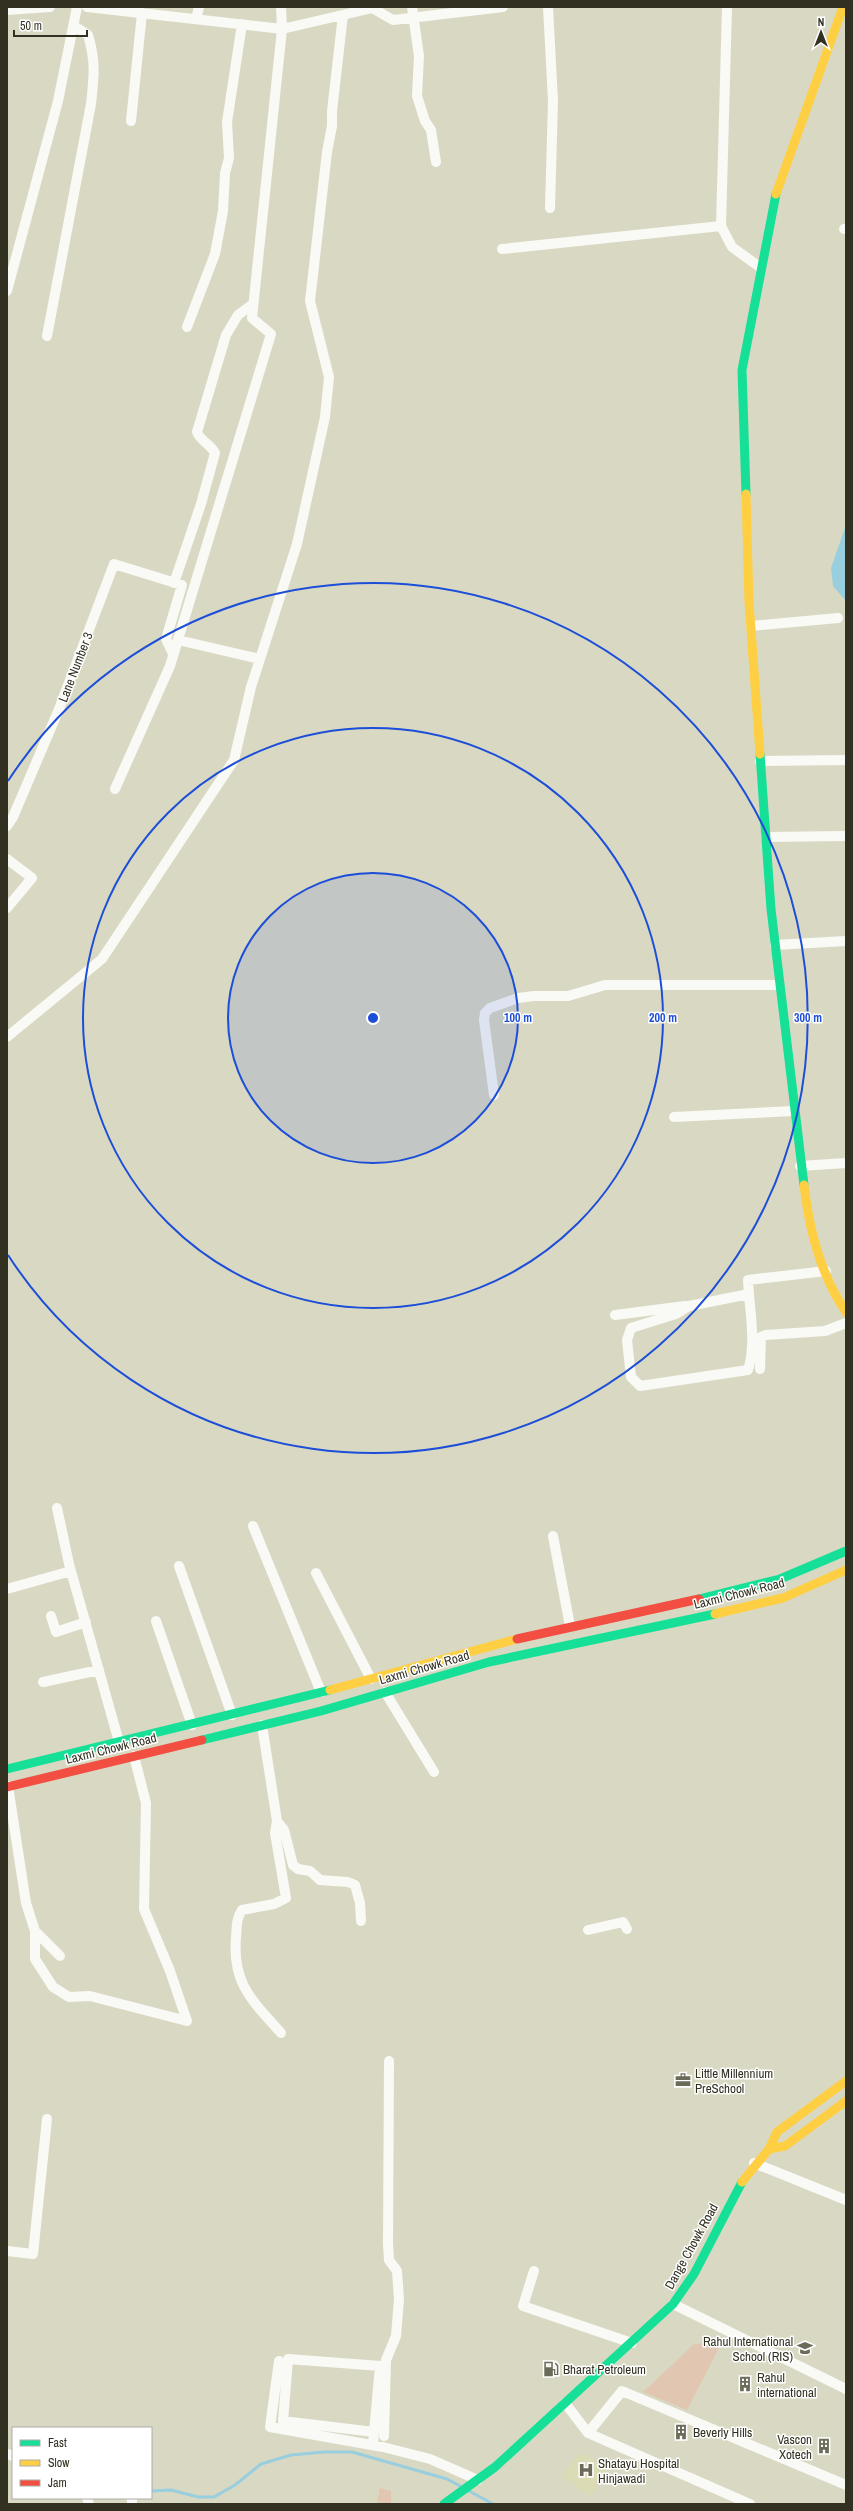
<svg xmlns="http://www.w3.org/2000/svg" width="853" height="2511" font-family="'Archivo Narrow',sans-serif">
  <rect width="100%" height="100%" fill="#d9d9c3"/>
  <path fill="#dbdbb6" d="M580,2453L608,2465L591,2496L561,2476Z"/>
  <path fill="#e1c7b1" d="M707,2343L719,2348L687,2410L643,2392L694,2344Z
    M380,2488L391,2491V2504H377Z"/>
  <path fill="#98cede" d="M846,525V601L833,586L831,568Z"/>
  <g fill="none" stroke-linecap="round" stroke-linejoin="round">
    <path stroke="#98cede" stroke-width="3" d="M151,2491L171,2490L198,2497H214L235,2485L261,2464L291,2455L324,2452H352L447,2479L460,2486
      M469,2491L493,2504"/>
    <path stroke="#f9f9f6" stroke-width="10" d="M87,7L282,29L377,7
      M412,7L419,56L417,96L425,121L431,130L436,162
      M548,7L553,101L550,208
      M374,9L393,20L503,7
      M7,10L50,7
      M196,19L199,7
      M131,121L142,13
      M721,226L732,247L761,268
      M844,229H846
      M502,249L721,226L727,7
      M7,291L58,101L77,7
      M187,327L215,254L223,211L225,173L229,158L227,122L242,24
      M47,336L91,104C94,76 96,62 88,35L74,26
      M174,583L201,504L215,453C210,443 201,442 197,432L226,335L238,315L253,304
      M751,626L838,618
      M178,640L260,659
      M760,761L846,760
      M115,789L170,666L271,334L252,318L282,29L281,7
      M7,826L13,817L59,709L114,564L182,585L166,639L173,654
      M766,837L846,836
      M7,859L32,878L7,908
      M775,945L846,941
      M7,1037L102,959L234,760L251,687L297,544L325,417L329,377L310,301L327,152L332,126V111L343,15
      M494,1095L484,1020L485,1013L490,1008L518,998L534,996H568L605,985H779
      M674,1117L794,1111
      M800,1166L846,1163
      M749,1294L689,1306L676,1314L631,1328L627,1340L631,1377L640,1386L748,1370C757,1343 749,1308 748,1280L826,1271
      M615,1315L685,1306
      M760,1369L761,1337L766,1335L825,1331L846,1323
      M57,1508L69,1564L119,1742
      M253,1526L321,1692
      M553,1536L570,1626
      M179,1566L232,1715
      M316,1573L371,1679
      M7,1589L71,1571
      M51,1616L56,1632L86,1622
      M156,1621L192,1725
      M43,1682L99,1670
      M385,1692L434,1772
      M262,1725L277,1821L275,1833L286,1898L274,1904L242,1910C236,1919 237,1927 236,1937C232,1984 252,2000 281,2033
      M8,1786L26,1903L35,1931L60,1956
      M277,1821L284,1830L293,1865L298,1869L310,1871L320,1880L348,1882L355,1885L360,1903L361,1921
      M588,1930L623,1922L627,1929
      M35,1931V1959L53,1987L69,1997L90,1996L187,2021L170,1971L144,1909L146,1803L134,1756
      M754,2163L846,2200
      M7,2251L33,2254L47,2119
      M534,2271L523,2306L632,2343
      M673,2304L846,2389
      M279,2361L270,2427L383,2447L430,2459L478,2480
      M565,2403L588,2433L750,2504
      M588,2433L622,2391L846,2485
      M384,2436L386,2360L396,2336L399,2299L397,2271L389,2260L388,2244L389,2061
      M373,2445L374,2432L283,2421L288,2359L380,2366L374,2432
      M7,2454L13,2456
      M87,2498L89,2504
      M132,2504V2500"/>
    <path stroke="#16e098" stroke-width="9" d="M746,494L742,370L776,194
      M760,754L771,909L804,1185
      M699,1599L780,1579L846,1551
      M202,1740L321,1711L489,1662L715,1614
      M7,1769L330,1690
      M444,2504L495,2467L673,2304L694,2274L742,2182"/>
    <path stroke="#ffcf43" stroke-width="9" d="M776,194L843,7
      M746,494L749,602L760,754
      M804,1185C809,1228 821,1276 846,1312
      M715,1614L783,1598L846,1570
      M330,1690L517,1639
      M769,2149L785,2146L846,2101
      M742,2182L769,2149L777,2132L846,2081"/>
    <path stroke="#f24e42" stroke-width="9" d="M517,1639L699,1599
      M7,1787L202,1740"/>
  </g>
  <circle cx="373" cy="1018" r="145" fill="#1d4ed8" fill-opacity=".12"/>
  <g fill="none" stroke="#1d4ed8" stroke-width="2">
    <circle cx="373" cy="1018" r="145"/>
    <circle cx="373" cy="1018" r="290"/>
    <path d="M8 781A435 435 0 1 1 8 1255"/>
  </g>
  <defs>
    <symbol id="office-bare" viewBox="-9 -9 18 18"><path d="M-6-3h4V-5.5h4V-3h4V5H-6ZM-1-4.5V-3h2v-1.5ZM-6 0V1H6V0Z" fill="#6c6b5a" stroke="#fff" stroke-width="2.5" paint-order="stroke"/></symbol>
    <symbol id="school-bare" viewBox="-9 -9 18 18"><path d="M0-5L7-2L0 1L-7-2ZM-4 1L0 2.5L4 1V4Q0 6-4 4Z" fill="#6c6b5a" stroke="#fff" stroke-width="2.5" paint-order="stroke"/></symbol>
    <symbol id="fuel-bare" viewBox="-9 -9 18 18"><path d="M-5.5-6h7V0h2V4h1.3V-2.5L3-4.5l.8-.8L6-3V5H2.5V1h-1V6h-7ZM-4.2-4.7v3.2H.2V-4.7Z" fill="#6c6b5a" stroke="#fff" stroke-width="2.5" paint-order="stroke"/></symbol>
    <symbol id="building-bare" viewBox="-9 -9 18 18"><path d="M-4-6H4V6H1V3H-1V6H-4ZM-2.5-4.3h1.7v1.8h-1.7ZM.8-4.3h1.7v1.8H.8ZM-2.5-1h1.7V.8h-1.7ZM.8-1h1.7V.8H.8Z" fill="#6c6b5a" stroke="#fff" stroke-width="2.5" paint-order="stroke"/></symbol>
    <symbol id="hospital-bare" viewBox="-9 -9 18 18"><path d="M-5-5h3v3.5h4V-5h3V5h-3V1.5h-4V5h-3Z" fill="#6c6b5a" stroke="#fff" stroke-width="2.5" paint-order="stroke"/></symbol>
  </defs>
  <g fill-rule="evenodd">
    <use href="#office-bare" x="672" y="2069" width="22" height="22"/>
    <use href="#school-bare" x="794" y="2337" width="22" height="22"/>
    <use href="#fuel-bare" x="540" y="2358" width="22" height="22"/>
    <use href="#building-bare" x="734" y="2373" width="22" height="22"/>
    <use href="#building-bare" x="670" y="2421" width="22" height="22"/>
    <use href="#building-bare" x="813" y="2435" width="22" height="22"/>
    <use href="#hospital-bare" x="575" y="2459" width="22" height="22"/>
  </g>
  <g text-anchor="middle" stroke-width="3" stroke-linejoin="round" paint-order="stroke">
    <g font-size="13" fill="#313021" stroke="#fff">
      <text transform="translate(75 667) rotate(-69)" y="5">Lane Number 3</text>
      <text transform="translate(739 1593) rotate(-14)" y="5">Laxmi Chowk Road</text>
      <text transform="translate(424 1667) rotate(-16)" y="5">Laxmi Chowk Road</text>
      <text transform="translate(111 1748) rotate(-14)" y="5">Laxmi Chowk Road</text>
      <text transform="translate(691 2246) rotate(-61)" y="5">Dange Chowk Road</text>
    </g>
    <g font-size="13" fill="#313021" stroke="#fff" text-anchor="start">
      <text x="695" y="2078">Little Millennium<tspan x="695" dy="15">PreSchool</tspan></text>
      <text x="793" y="2346" text-anchor="end">Rahul International<tspan x="793" dy="15">School (RIS)</tspan></text>
      <text x="563" y="2374">Bharat Petroleum</text>
      <text x="757" y="2382">Rahul<tspan x="757" dy="15">international</tspan></text>
      <text x="693" y="2437">Beverly Hills</text>
      <text x="812" y="2444" text-anchor="end">Vascon<tspan x="812" dy="15">Xotech</tspan></text>
      <text x="598" y="2468">Shatayu Hospital<tspan x="598" dy="15">Hinjawadi</tspan></text>
    </g>
  </g>
  <circle cx="373" cy="1018" r="6" fill="#1d4ed8" stroke="#fff" stroke-width="2"/>
  <g font-size="12" text-anchor="middle" font-weight="bold" fill="#1d4ed8" stroke="#fff" stroke-width="3" stroke-linejoin="round" paint-order="stroke">
    <text x="518" y="1022">100 m</text>
    <text x="663" y="1022">200 m</text>
    <text x="808" y="1022">300 m</text>
  </g>
  <rect width="853" height="2511" fill="none" stroke="#313021" stroke-width="16"/>
  <rect x="12" y="2427" width="140" height="72" fill="#ffffff" stroke="#adaca6"/>
  <rect x="20" y="2440" width="20" height="6" fill="#16e098" stroke="#adaca6"/>
  <text x="48" y="2447" font-size="12" fill="#313021">Fast</text>
  <rect x="20" y="2460" width="20" height="6" fill="#ffcf43" stroke="#adaca6"/>
  <text x="48" y="2467" font-size="12" fill="#313021">Slow</text>
  <rect x="20" y="2480" width="20" height="6" fill="#f24e42" stroke="#adaca6"/>
  <text x="48" y="2487" font-size="12" fill="#313021">Jam</text>
  <g transform="translate(821 32)" stroke="#ffffff" stroke-width="3" paint-order="stroke">
  <path d="M0-3L7 15L0 10L-7 15Z" fill="#313021"/>
  <text y="-6" font-size="11" font-weight="bold" text-anchor="middle" fill="#313021">N</text>
  </g>
  <path d="M14 30v6h73v-6" fill="none" stroke="#313021" stroke-width="2"/>
  <text x="20" y="30" font-size="12" fill="#313021" stroke="#ffffff" stroke-width="3" paint-order="stroke">50 m</text>
</svg>
